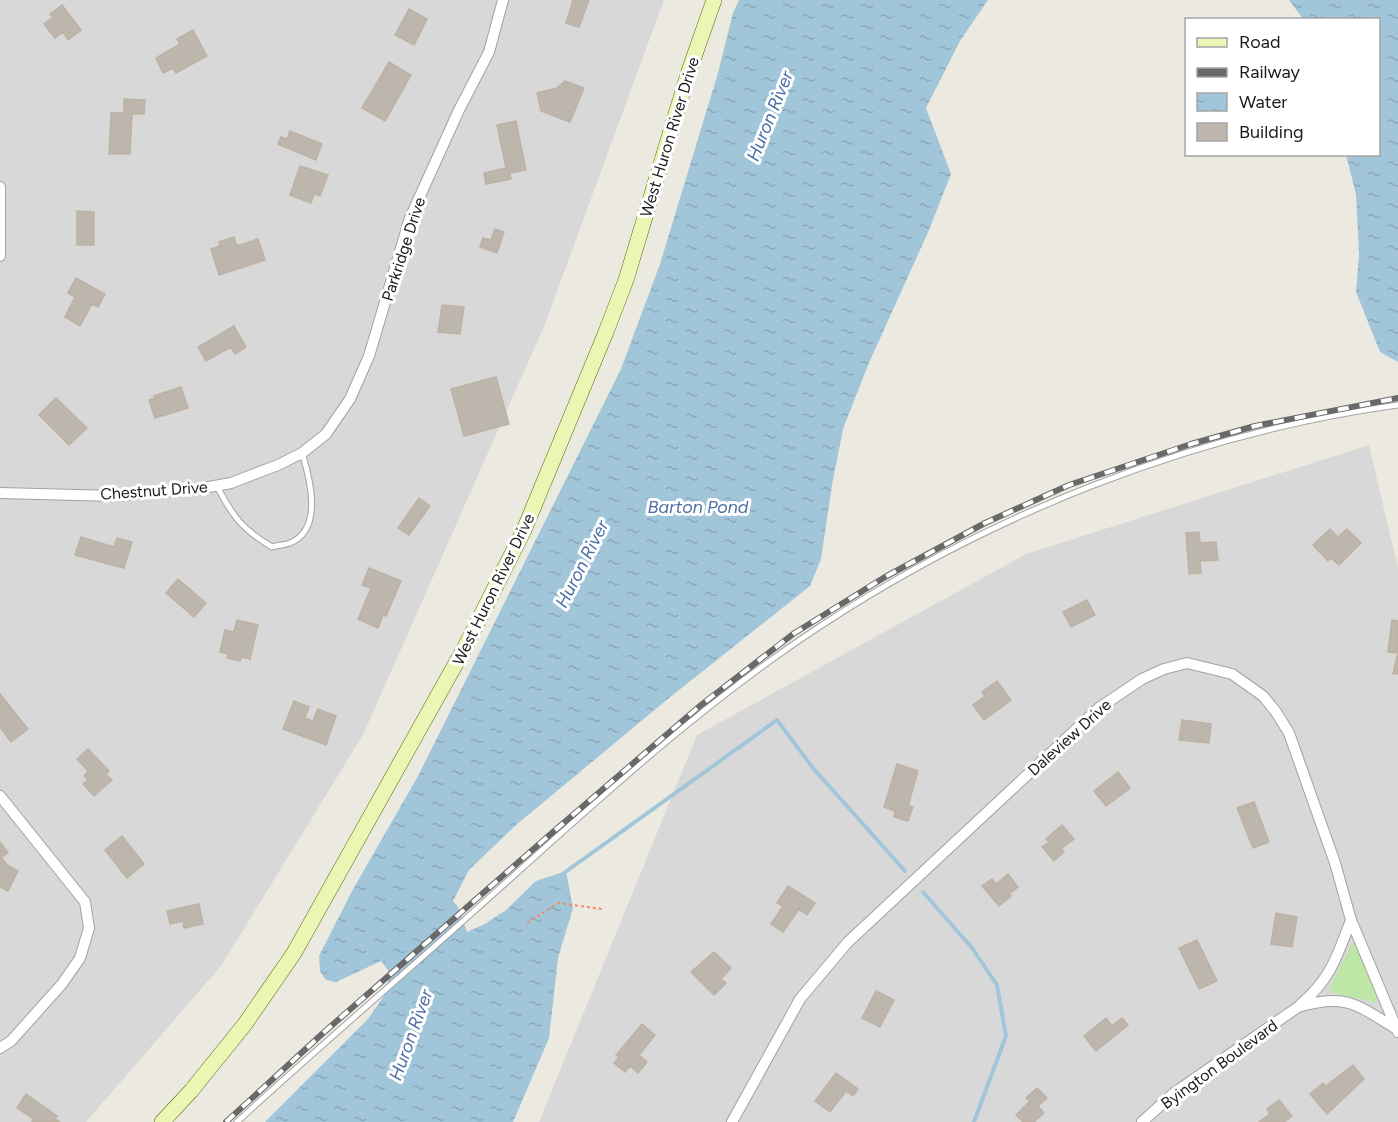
<svg xmlns="http://www.w3.org/2000/svg" width="1398" height="1122" font-family="Figtree,sans-serif">
  <defs>
    <pattern id="water-ripples" width="26" height="14" patternUnits="userSpaceOnUse" patternTransform="scale(1.5)"><rect width="26" height="14" fill="#a1c5d9"/><path d="M2 4q2-2 4 0t4 0M15 11q2-2 4 0t4 0" fill="none" stroke="#8aa9ba"/></pattern>
  </defs>
  <rect width="100%" height="100%" fill="#eceae0"/>
  <path fill="#d9d8d8" d="M0,0H664L545,324L363,735L221,966L86,1122H0Z
    M1369,445L1398,568V1122H539L697,735L1026,554Z"/>
  <path fill="#bee6a7" d="M1354,940L1377,999L1375,1003C1362,997 1336,997 1329,989Z"/>
  <path fill="url(#water-ripples)" d="M739,0H988L960,41L926,108L951,174L929,230L868,365L843,429L832,485L821,559L810,586L669,698L516,825L469,870L453,901L458,907L467,932L485,924L506,910L536,881L566,871L573,908L558,958L549,1038L513,1122H265L368,1019L388,990V970L381,961L336,982L326,980L320,971L319,956L351,893L418,776L621,369L660,264L718,73L733,13Z
    M1289,0H1398V362L1380,352L1356,292L1359,253L1356,194L1346,155L1378,154V20L1303,19Z"/>
  <g fill="none" stroke-linecap="round" stroke-linejoin="round">
    <path stroke="#a1c5d9" stroke-width="4" d="M564,873L777,720L813,768L905,871
      M923,892L972,948L997,985L1006,1036L974,1122"/>
  </g>
  <path fill="#bcb6ad" stroke="#bdb2a3" stroke-width="1.5" d="M573,0H589L579,27L566,23Z
    M62,5L81,30L68,40L63,32L55,38L44,24L53,17L50,14Z
    M409,9L427,19L414,45L395,35Z
    M193,30L207,56L176,73L173,68L163,73L156,58L180,44L177,39Z
    M389,62L411,75L385,121L362,108Z
    M565,81L584,88L570,122L541,111L537,93L557,88Z
    M124,99L145,100L144,114H132L130,154H109L111,113H124Z
    M516,121L526,170L510,173L511,179L486,184L484,173L506,168L497,125Z
    M290,131L322,144L316,160L278,144L281,137L287,139Z
    M300,166L328,175L320,196L314,194L311,203L290,195Z
    M77,211L94,212V245H77Z
    M495,229L504,232L497,253L480,247L483,238L491,240Z
    M234,237L237,246L258,239L265,260L219,275L211,249L220,246L219,242Z
    M76,278L105,294L98,307L92,304L80,326L65,317L75,297L68,293Z
    M442,305L464,307L460,334L438,332Z
    M234,326L246,347L235,354L231,347L206,361L198,347Z
    M496,377L509,424L464,436L451,389Z
    M181,387L188,408L155,418L149,400L155,398L154,396Z
    M56,398L87,428L69,445L39,415Z
    M419,498L430,506L409,535L398,528Z
    M1330,529L1338,537L1347,529L1361,543L1339,565L1331,558L1328,561L1313,545Z
    M1199,532L1200,543L1216,542L1218,560L1200,561L1201,573L1189,574L1186,533Z
    M81,537L114,547L117,538L132,542L124,568L75,555Z
    M369,568L401,581L386,616L383,615L378,628L358,619L371,588L362,585Z
    M178,579L206,603L194,617L166,593Z
    M1087,600L1095,615L1071,627L1063,612Z
    M237,620L258,625L250,659L242,657L240,661L227,658L228,654L220,652L225,630L234,632Z
    M1392,620L1398,621V674H1393L1398,653L1388,652Z
    M997,681L1011,700L984,720L973,705L985,696L982,692Z
    M0,694L28,729L11,742L0,727Z
    M294,701L309,707L305,718L313,721L318,709L336,716L326,745L283,729Z
    M1182,720L1211,724L1209,743L1179,740Z
    M88,749L109,771L106,774L112,780L94,796L83,784L88,780L84,776L88,771L77,759Z
    M897,764L918,771L908,806L913,807L908,821L894,817L895,811L884,807Z
    M1118,772L1130,788L1106,806L1094,791Z
    M1254,802L1269,842L1253,848L1237,808Z
    M1062,825L1074,839L1061,849L1064,852L1054,861L1042,847L1049,842L1046,839Z
    M122,836L144,864L127,878L105,850Z
    M1,843L8,853L1,857L7,865L18,871L8,891L0,887Z
    M1008,874L1018,887L1009,894L1011,896L999,906L982,886L992,879L996,884Z
    M788,886L815,903L807,915L799,909L783,932L771,924L783,906L777,903Z
    M199,904L203,924L184,928L183,921L170,924L167,911Z
    M1276,913L1297,917L1292,947L1271,944Z
    M1197,940L1217,981L1199,989L1179,948Z
    M714,952L731,968L721,979L726,983L714,995L691,972Z
    M876,991L894,1000L880,1027L862,1018Z
    M1106,1018L1112,1026L1122,1018L1128,1025L1096,1051L1084,1036Z
    M642,1024L655,1035L639,1055L647,1062L638,1073L630,1066L625,1072L614,1063L619,1057L616,1055Z
    M1353,1065L1364,1079L1327,1114L1310,1094L1323,1083L1326,1086Z
    M836,1073L858,1089L853,1096L846,1091L830,1112L815,1101Z
    M1037,1088L1047,1098L1038,1106L1044,1113L1034,1122H1023L1016,1115L1030,1101L1026,1098Z
    M26,1094L57,1116L55,1119L60,1122H32L34,1119L17,1108Z
    M1279,1100L1292,1116L1284,1122H1259L1270,1114L1267,1109Z"/>
  <g fill="none" stroke-linecap="round" stroke-linejoin="round">
    <defs>
      <path id="lane" d="M217,486C233,517 242,529 272,547C278,545 285,545 290,543C324,529 310,478 302,453
        M237,1122C314,1051 394,983 472,913C583,814 692,711 816,629C988,515 1193,433 1398,405"/>
      <path id="street" d="M0,187V256
        M0,493L116,496L203,488L231,483L278,465L302,453L326,434L350,399L369,356L410,218L459,110L489,52L503,0
        M0,796L85,902L89,928L80,958L62,984L11,1041L0,1048
        M1300,1005C1331,979 1337,956 1351,920
        M732,1122L800,999L848,942L1099,708L1142,679L1164,669L1187,663L1232,674L1263,696L1276,712L1289,733L1335,863L1351,920L1398,1032
        M1142,1122L1174,1093L1298,1007C1345,993 1356,1004 1395,1028"/>
      <path id="secondary" d="M162,1122L191,1091L245,1024L294,953L464,649L524,530L606,332L626,280L689,71L714,0"/>
    </defs>
    <use href="#lane" stroke="#a2a2a2" stroke-width="7"/>
    <use href="#street" stroke="#a2a2a2" stroke-width="12"/>
    <use href="#secondary" stroke="#546b08" stroke-width="16"/>
    <path stroke="#f48969" stroke-width="2" stroke-dasharray="3 3" stroke-linecap="butt" d="M527,923L558,903L602,909"/>
    <use href="#lane" stroke="#fff" stroke-width="5"/>
    <use href="#street" stroke="#fff" stroke-width="10"/>
    <use href="#secondary" stroke="#eaf6b4" stroke-width="15"/>
    <defs>
      <path id="rail" d="M226,1122L322,1034L553,832L701,705L793,634L885,577L985,523L1069,485L1191,444L1255,426L1398,398"/>
    </defs>
    <use href="#rail" stroke="#696969" stroke-width="6"/>
    <use href="#rail" stroke="#fff" stroke-width="4" stroke-dasharray="11" stroke-linecap="butt"/>
  </g>
  <g text-anchor="middle" stroke-width="6" stroke-linejoin="round" paint-order="stroke">
    <g font-size="16" fill="#1b1b1b" stroke="#fff">
      <text transform="translate(669 137) rotate(-73)" y="6">West Huron River Drive</text>
      <text transform="translate(403 249) rotate(-72)" y="6">Parkridge Drive</text>
      <text transform="translate(154 490) rotate(-4)" y="6">Chestnut Drive</text>
      <text transform="translate(493 589) rotate(-64)" y="6">West Huron River Drive</text>
      <text transform="translate(1069 737) rotate(-42)" y="6">Daleview Drive</text>
      <text transform="translate(1219 1064) rotate(-36)" y="6">Byington Boulevard</text>
    </g>
    <g font-size="18" font-style="italic" fill="#4c6da6" stroke="#fff">
      <text transform="translate(770 116) rotate(-68)" y="6">Huron River</text>
      <text x="698" y="513">Barton Pond</text>
      <text transform="translate(582 564) rotate(-63)" y="6">Huron River</text>
      <text transform="translate(411 1035) rotate(-70)" y="6">Huron River</text>
    </g>
  </g>
  <rect x="1185" y="18" width="195" height="138" fill="#ffffff" stroke="#a4a4a4" stroke-width="1.5"/>
  <rect x="1197" y="38" width="30" height="9" fill="#eaf6b4" stroke="#a4a4a4" stroke-width="1.5"/>
  <text x="1239" y="48" font-size="18" fill="#1b1b1b">Road</text>
  <rect x="1197" y="68" width="30" height="9" fill="#696969" stroke="#a4a4a4" stroke-width="1.5"/>
  <text x="1239" y="78" font-size="18" fill="#1b1b1b">Railway</text>
  <rect x="1197" y="93" width="30" height="18" fill="url(#water-ripples)" stroke="#a4a4a4" stroke-width="1.5"/>
  <text x="1239" y="108" font-size="18" fill="#1b1b1b">Water</text>
  <rect x="1197" y="123" width="30" height="18" fill="#bcb6ad" stroke="#a4a4a4" stroke-width="1.5"/>
  <text x="1239" y="138" font-size="18" fill="#1b1b1b">Building</text>
</svg>
